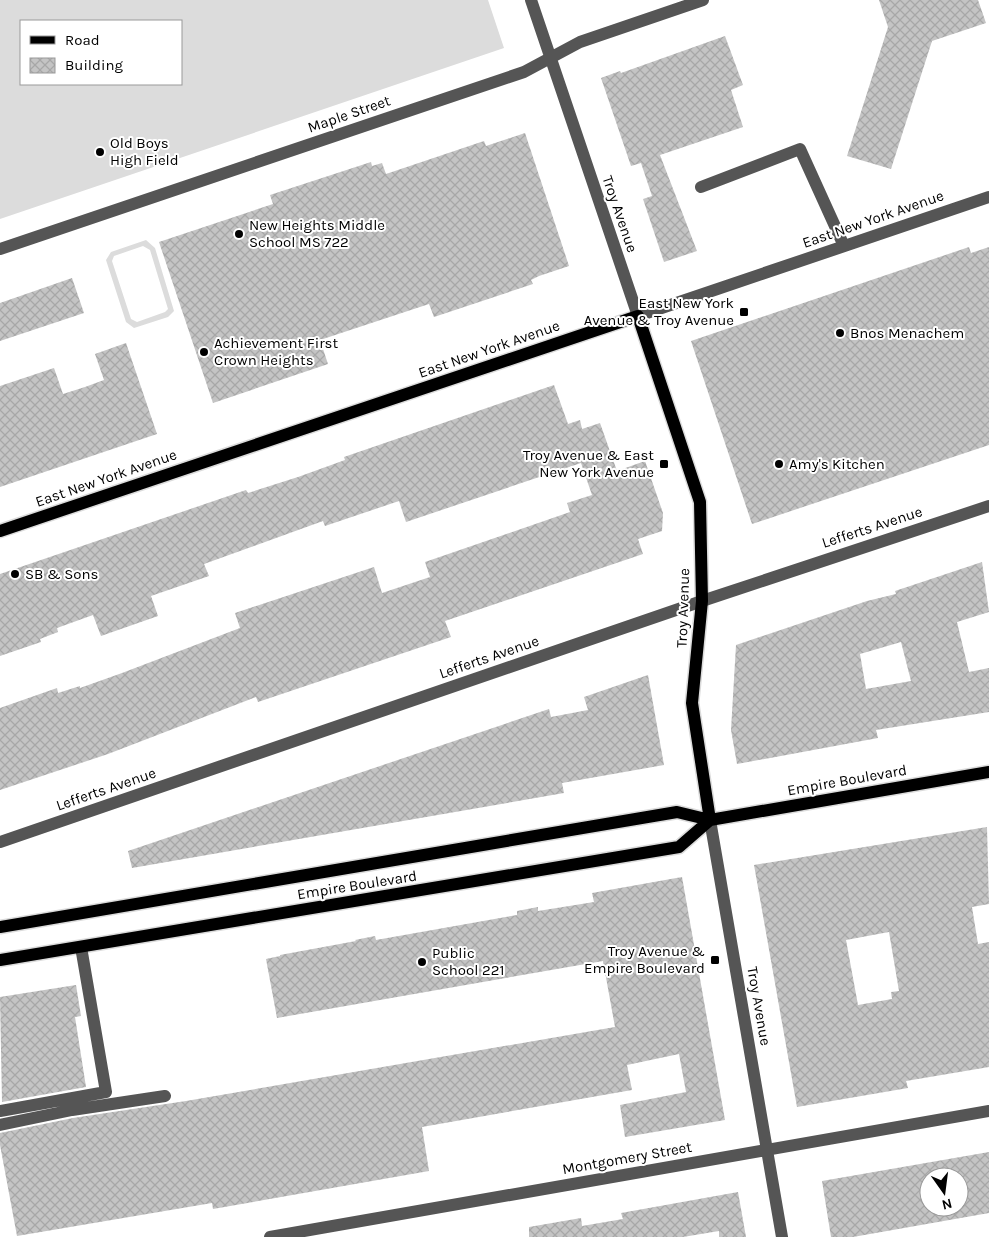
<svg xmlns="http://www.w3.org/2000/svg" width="989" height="1237" font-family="Karla,sans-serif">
  <defs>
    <pattern id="building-cross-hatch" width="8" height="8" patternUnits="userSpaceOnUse" patternTransform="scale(1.25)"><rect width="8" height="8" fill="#c4c4c4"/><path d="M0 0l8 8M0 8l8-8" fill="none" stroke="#a7a7a7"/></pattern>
  </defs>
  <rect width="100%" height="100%" fill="#fff"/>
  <path fill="#dcdcdc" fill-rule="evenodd" d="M0,0H488L504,48L0,219ZM21,21H181V84H21Z
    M146,240L155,248L174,311L168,317L134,328L126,322L106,260L111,252ZM143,246L150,250L168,309L165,312L137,322L131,319L112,261L114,256Z"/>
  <path fill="url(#building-cross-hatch)" fill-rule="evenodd" d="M879,0H978L986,23L932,41L891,169L847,156L888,27Z
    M725,36L743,85L731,90L743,127L660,155L697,251L664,262L643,199L652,196L641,163L631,166L601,78L620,71L621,73Z
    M525,133L569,266L539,276L531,280L533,284L434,317L429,304L320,340L328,364L213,403L159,242L273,204L270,195L371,162L372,166L382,163L386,174L484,141L486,146Z
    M969,247L971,253L989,247V445L752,524L691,341Z
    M72,278L84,313L0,341V303Z
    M126,343L157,434L0,487V386L54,368L63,394L85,387L104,380L95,354Z
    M554,385L568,424L580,420L582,429L600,423L617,471L645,461L663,513L662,531L638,539L643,554L445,621L451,637L258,702L256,697L108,754L0,790V708L57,688L58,693L80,686V688L122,673L240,628L235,613L374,567L382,593L430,577L425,562L570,512L567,503L592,495L581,463L406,522L399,501L325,526L323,521L204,564L209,576L151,596L158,616L101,636L93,615L57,628L58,632L40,639L41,642L0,656V574L246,490L248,493L298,477L345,460L344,457Z
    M982,562L989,612L957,622L969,672L989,668V712L876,730L878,738L737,764L731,730L736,645L867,601L896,594L895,591ZM901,642L911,681L866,689L860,654Z
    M648,675L664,765L562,783L564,793L132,868L128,851L549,709L551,717L588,710L584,697Z
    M987,827L989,904L972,907L978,944L989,942V1067L906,1081L908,1088L797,1107L754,865ZM889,932L899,991L891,992L892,999L858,1005L846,940Z
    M682,877L725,1120L625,1137L620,1105L686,1092L679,1054L627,1065L632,1090L422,1127L429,1171L213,1209L212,1203L17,1236L0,1145V1133L73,1118L186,1101L615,1027L603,961L277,1018L266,959L280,956V955L356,941L355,940L375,936L376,940L517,915V911L538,907V911L594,902L592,893Z
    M76,985L81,1016L75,1017L86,1087L2,1102L0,997Z
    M989,1152V1213L853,1237H831L822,1181ZM929,1177H959V1207H929Z
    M738,1192L746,1237H719V1231L683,1237H529V1227L581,1218L582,1226L623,1219L621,1213Z"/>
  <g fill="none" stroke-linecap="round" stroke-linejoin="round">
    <defs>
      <path id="major" d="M0,531L638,316L700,502L702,601L692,703L710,820
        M0,927L677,812L710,820L989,772
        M0,960L679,847L710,820"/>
    </defs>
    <use href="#major" stroke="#dbdbdb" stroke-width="15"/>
    <path stroke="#555" stroke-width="12" d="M531,0L638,316L989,197
      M701,187L800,149L844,246
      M0,249L524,72L580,42L703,0
      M710,820L782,1237
      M0,842L702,601L989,506
      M0,1111L106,1092L81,947
      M0,1125L72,1110L165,1096
      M270,1237L989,1111"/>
    <use href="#major" stroke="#000" stroke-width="12"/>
  </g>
  <g fill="#000" stroke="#fff" stroke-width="2">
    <circle cx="100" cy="152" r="5"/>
    <circle cx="239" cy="234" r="5"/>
    <rect x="739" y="307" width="10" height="10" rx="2.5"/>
    <circle cx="840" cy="333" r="5"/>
    <circle cx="204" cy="352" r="5"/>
    <rect x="659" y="459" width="10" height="10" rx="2.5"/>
    <circle cx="779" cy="464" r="5"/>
    <circle cx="15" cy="574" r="5"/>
    <rect x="710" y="955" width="10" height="10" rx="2.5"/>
    <circle cx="422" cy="962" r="5"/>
  </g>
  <g text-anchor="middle" stroke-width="4" stroke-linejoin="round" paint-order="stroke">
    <g font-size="15" fill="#000" stroke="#fff">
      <text transform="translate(349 114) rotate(-19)" y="5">Maple Street</text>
      <text transform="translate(620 214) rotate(71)" y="5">Troy Avenue</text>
      <text transform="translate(873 219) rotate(-19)" y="5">East New York Avenue</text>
      <text transform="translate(489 349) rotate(-19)" y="5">East New York Avenue</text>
      <text transform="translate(106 478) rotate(-19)" y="5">East New York Avenue</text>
      <text transform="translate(872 527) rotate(-18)" y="5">Lefferts Avenue</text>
      <text transform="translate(683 608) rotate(-88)" y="5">Troy Avenue</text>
      <text transform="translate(489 657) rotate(-19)" y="5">Lefferts Avenue</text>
      <text transform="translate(847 780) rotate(-10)" y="5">Empire Boulevard</text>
      <text transform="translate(106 789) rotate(-19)" y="5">Lefferts Avenue</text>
      <text transform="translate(357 885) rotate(-9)" y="5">Empire Boulevard</text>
      <text transform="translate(759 1006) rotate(80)" y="5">Troy Avenue</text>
      <text transform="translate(627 1158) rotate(-10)" y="5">Montgomery Street</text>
    </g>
    <g font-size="15" fill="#000" stroke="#fff" text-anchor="start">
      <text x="110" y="148">Old Boys<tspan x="110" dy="17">High Field</tspan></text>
      <text x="249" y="230">New Heights Middle<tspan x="249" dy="17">School MS 722</tspan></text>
      <text x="734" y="308" text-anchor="end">East New York<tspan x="734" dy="17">Avenue &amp; Troy Avenue</tspan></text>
      <text x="850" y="338">Bnos Menachem</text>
      <text x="214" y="348">Achievement First<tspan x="214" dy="17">Crown Heights</tspan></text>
      <text x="654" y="460" text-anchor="end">Troy Avenue &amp; East<tspan x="654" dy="17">New York Avenue</tspan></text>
      <text x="789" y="469">Amy's Kitchen</text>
      <text x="25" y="579">SB &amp; Sons</text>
      <text x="705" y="956" text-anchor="end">Troy Avenue &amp;<tspan x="705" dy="17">Empire Boulevard</tspan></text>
      <text x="432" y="958">Public<tspan x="432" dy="17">School 221</tspan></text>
    </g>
  </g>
  <rect x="20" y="20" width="162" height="65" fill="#ffffff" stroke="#999999"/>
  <rect x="30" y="36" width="25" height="8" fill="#000000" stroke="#999999"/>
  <text x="65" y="45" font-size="15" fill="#000000">Road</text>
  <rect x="30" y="58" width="25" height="15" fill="url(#building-cross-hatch)" stroke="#999999"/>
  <text x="65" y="70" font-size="15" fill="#000000">Building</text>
  <g transform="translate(944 1192) rotate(166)"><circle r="24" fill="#ffffff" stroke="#999999"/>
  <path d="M0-4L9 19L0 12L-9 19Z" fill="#000000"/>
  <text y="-8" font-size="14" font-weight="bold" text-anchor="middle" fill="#000000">N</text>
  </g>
</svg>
